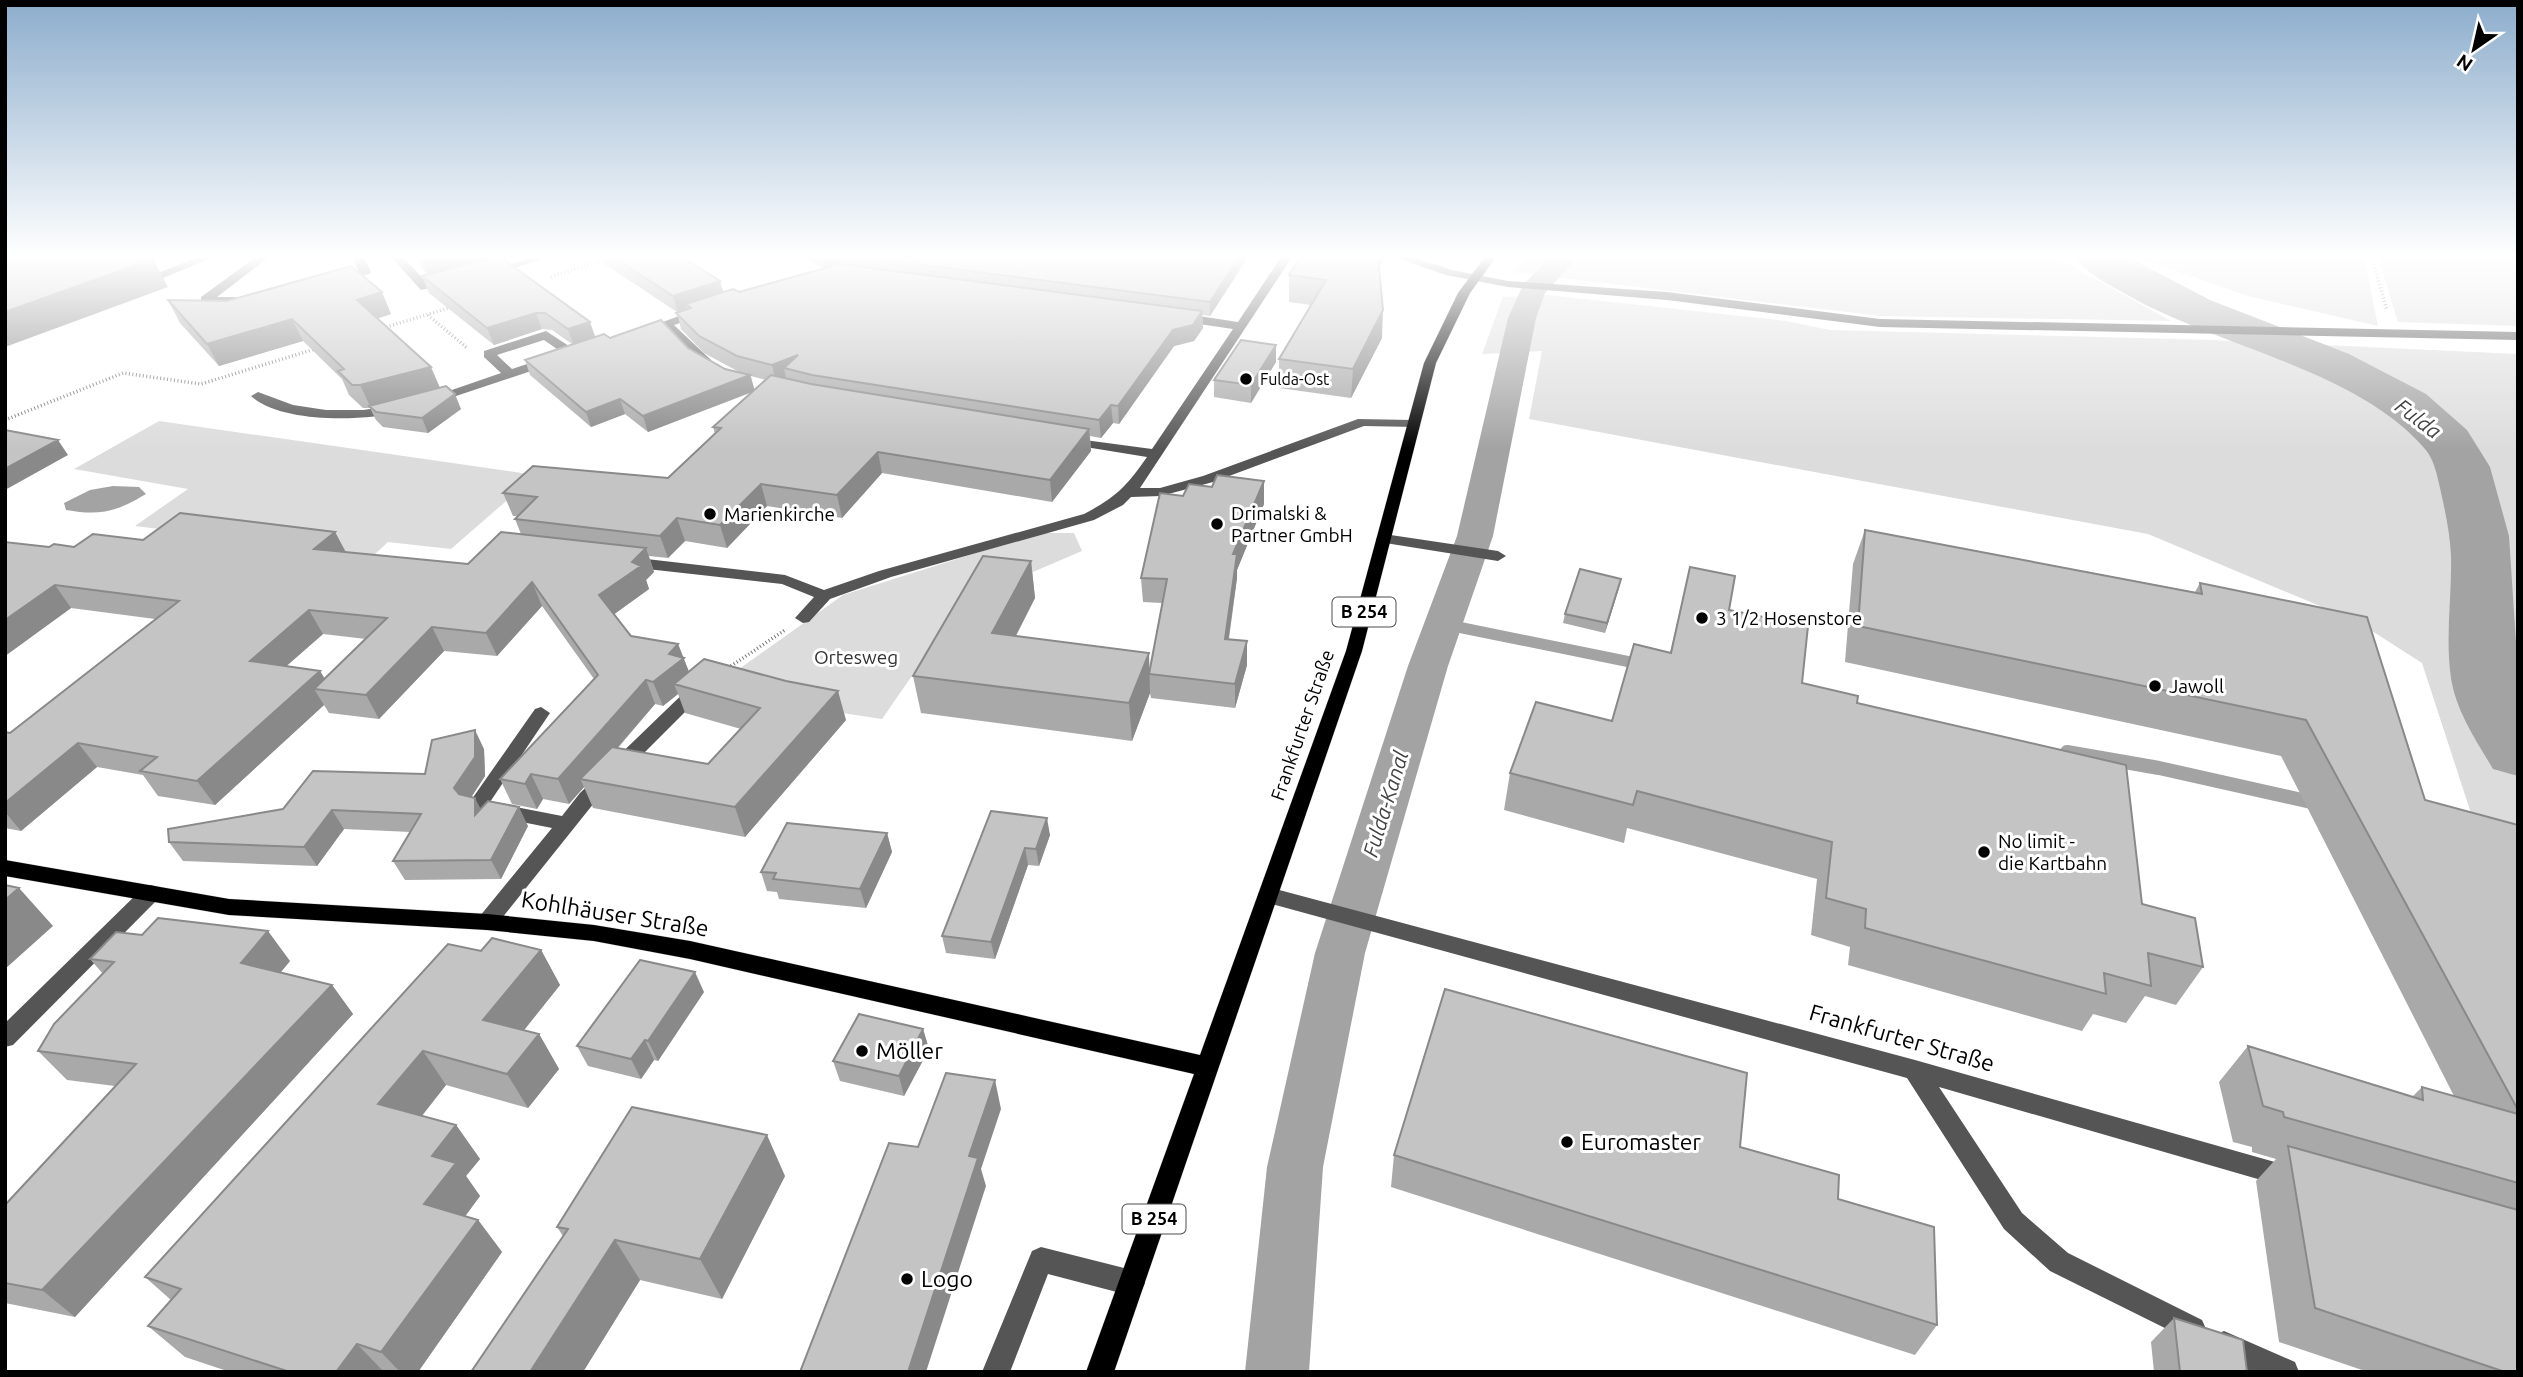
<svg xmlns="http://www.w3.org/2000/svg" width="2523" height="1377" font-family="Ubuntu,sans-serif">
  <rect width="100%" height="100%" fill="#fff"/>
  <path fill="#dcdcdc" d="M1528,257H2056L2171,321L1881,316L1512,272Z
    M2364,257L2378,326L2248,296L2136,257Z
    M2518,257V326L2398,322L2378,257Z
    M1547,295L1786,321L1830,330L2214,340L2518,354V898L2480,841L2422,663L2358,622L2148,534L1529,419L1542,351L1482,354L1503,297Z
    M159,421L536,475L451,549L388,542L374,555L135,526L188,489L74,469Z
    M1039,533H1074L1082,551L963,602L882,719L796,706L732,674L843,595Z"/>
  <path fill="#a3a3a3" d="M113,486L139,487L146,494C116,512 100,516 66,510L64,503L90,490Z"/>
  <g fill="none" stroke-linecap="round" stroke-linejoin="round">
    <path stroke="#a3a3a3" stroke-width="11" d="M1443,624L1645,665"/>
    <path stroke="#a3a3a3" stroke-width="14" d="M2067,752L2159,768L2320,804"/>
    <path fill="#a3a3a3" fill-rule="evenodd" d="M1550,257H1578L1545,293L1536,318L1493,536L1448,666L1365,953L1323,1167L1309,1372H1245L1267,1167L1315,953L1408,666L1457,536L1508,318L1523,285Z"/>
    <path fill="#a3a3a3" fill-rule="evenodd" d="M2075,257H2128L2210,300L2349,354L2426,394L2467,430L2490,467L2509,536L2518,673V776L2493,769C2476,740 2456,711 2451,678C2445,637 2452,597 2451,556C2450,533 2445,510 2440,488C2437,475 2434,459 2425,449C2359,371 2220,347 2131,297C2112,286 2088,276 2075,257Z"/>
    <defs>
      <path id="major" d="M1485,257H1496L1470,293L1436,363L1362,651L1114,1372H1086L1194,1074L690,959L594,941L487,930L229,915L5,876V860L229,899L487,914L594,925L690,941L1200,1055L1346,651L1424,363L1458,293Z"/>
    </defs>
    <use href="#major" stroke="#dbdbdb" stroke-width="1"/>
    <path stroke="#777" stroke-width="3.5" stroke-dasharray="1 2.5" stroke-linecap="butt" d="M2372,257L2387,311
      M551,277L613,257
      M428,315L467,348
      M383,328L452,307
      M5,420L123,373L201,384L315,349
      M728,668L785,630"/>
    <path fill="#555" fill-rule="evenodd" d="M134,257H150L135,265L158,273L198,257H214L158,280L119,265Z
      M256,257H269L217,297H252L256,298V304L201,303V297Z
      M353,257H364L371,272L369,274L333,282V278L358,270Z
      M391,257H403L428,284L448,279L454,282L421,290Z
      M1281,257H1292L1140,488H1160L1203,476L1358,419L1412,420L1417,421V427L1364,426L1213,482L1161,496L1131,497L1123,505L1094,520L891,577L830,599L809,622L803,623L795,618L814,597L782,584L629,567L621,562L629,557L785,575L824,590L879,571L1084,514C1115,498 1127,486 1147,457L1067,444L1062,443V437L1152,449L1233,329L1179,321L1173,317L1179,313L1238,322Z
      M1394,257H1412L1452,270L1508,281L1667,292L1880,319L2518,332V340L1880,327L1667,300L1508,287L1446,275Z
      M531,258L541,260L489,275L483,272Z
      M701,308L705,309V315L674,325L711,360V366C692,368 675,341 664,329L644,335L638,331Z
      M546,331L575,350V356H567L544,340L497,355L512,369L551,356L555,357V363L435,403L430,404L423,400L501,373L484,357V351Z
      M258,392L293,405L326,410H363L397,405L404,409L402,412C364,421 281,424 251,396Z
      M1384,534L1498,551L1506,556L1498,561L1379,542L1376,539L1379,536Z
      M699,682L708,688L705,692L594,803L494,928L487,930L480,928L477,922L480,916L552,828L477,813L470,811L467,806L535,709L541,707L550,713L490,802L562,816L580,793L693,684Z
      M151,885L158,887L161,893L158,899L13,1045L5,1047V1023L144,887Z
      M1268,887L1915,1060L2289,1166L2298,1169L2301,1177L2298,1185L2289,1188L1939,1087L2022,1213L2068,1253L2202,1320L2206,1329L2202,1338L2193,1342L2050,1271L2004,1229L1907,1078L1261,901L1258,895L1261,889Z
      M1041,1247L1132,1270L1141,1274L1145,1283L1141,1292L1132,1296L1048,1274L1010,1372H982L1032,1251Z
      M2224,1331L2295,1362L2299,1372H2253L2214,1355L2210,1345L2214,1335Z"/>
    <use href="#major" fill="#000" fill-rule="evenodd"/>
  </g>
  <path fill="#a9a9a9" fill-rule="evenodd" d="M415,257H491L595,337L688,348L725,369L741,373L704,353L681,329L677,312L594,257H682L723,292H739L823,268L803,257H1248L1210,316L1202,315L1203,328L1194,341L1174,346L1119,424L1113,423L1101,438L1090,436L1091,451L1052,502L882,473L842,518L767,506L727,548L685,541L668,558L649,556L654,572L646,580L649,589L614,614L631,636L678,644L689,672L846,720L745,837L593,808L584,787L569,804L543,799L537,809L512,804L500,779L594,679L542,606L497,656L444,651L379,719L329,713L324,705L215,805L158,796L143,775L97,767L21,831L5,828V732L10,733L155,619L71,608L5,656L49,547H74L143,540L335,532L346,552L468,564L521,534L515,519L517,516H513L503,493L668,478L715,434L713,427L752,391L648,432L625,414L591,427L530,375L525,360L572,344L552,330L542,329L494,345L429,293L422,276L427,275ZM751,376L766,380L754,390ZM323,634L366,639L325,679L320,671L286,666ZM678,694L685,713L741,729L708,764L618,748L655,704L663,706Z
    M1300,257H1385L1379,269L1382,338L1351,398L1279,388V359L1311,305L1289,302V275Z
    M168,300L227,301L391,314L377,318L440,388L461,409L428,433L383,427L376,420L370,408H363L349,395L342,379L303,341L219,366L180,323Z
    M1276,345V362L1251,403L1214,397V380Z
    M1183,496L1264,504L1237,570V578L1229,639L1247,641V665L1235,708L1151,698L1150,693L1132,741L921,713L913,676L1031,561L1035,598L1016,636L1150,668L1162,603L1143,602L1141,578Z
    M1865,530L2195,592L2200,583L2425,800L2518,825V1372H2368L2279,1342L2256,1181L2276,1159L2252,1152V1147L2233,1142L2219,1082L2248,1046L2412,1097L2422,1087L2454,1096L2281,756L1845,662L1853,564Z
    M1690,567L1729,610L1802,683L1857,703L2142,904L2203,967L2176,1005L2145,996L2126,1023L2093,1014L2082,1031L1848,965L1850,947L1811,935L1817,879L1627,828L1624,843L1504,810L1510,773L1612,721L1670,653Z
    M1621,579L1605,633L1563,623L1565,614Z
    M484,749L485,776L471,797L480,809L528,826L501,879L405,880L393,861L411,832L344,829L317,866L183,861L169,842L283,809L425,774Z
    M991,811L1050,835L1039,866L1028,865L995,959L946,953L942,936Z
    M887,833L892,852L866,908L779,899L777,892L767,891L761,872Z
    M541,950L560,985L524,1030L539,1034L559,1069L528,1108L446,1085L422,1116L456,1125L480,1159L466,1176L480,1196L465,1216L478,1220L502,1252L418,1372H230L185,1357L148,1326L171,1300L145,1277L481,951Z
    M90,959L290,961L281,972L332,985L353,1014L75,1317L5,1303V1205L115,1086L67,1080L38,1051L103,974Z
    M704,992L658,1061L654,1060L641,1079L588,1066L577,1046Z
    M923,1029L929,1049L904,1096L840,1081L833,1061Z
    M1740,1147L1838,1199L1937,1325L1915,1355L1391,1187L1394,1155Z
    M785,1176L722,1299L640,1280L583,1372H471L563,1236L557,1227Z
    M2174,1318L2247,1372H2154L2151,1342Z"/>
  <path fill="#898989" d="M421,257H491L493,264L431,280Z
    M823,257H841L843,268L826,270Z
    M1239,257H1248L1210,316V302Z
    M1376,257H1385L1375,275Z
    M153,259L168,287L5,347V312Z
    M720,281L725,297L686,304L687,310L678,313L673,296Z
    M382,292L391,314L367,322L357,300Z
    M1383,310L1382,338L1351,398L1353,369Z
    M1202,311L1203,328L1194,341L1174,346L1119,424L1118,406L1173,330Z
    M536,313L542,329L494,345L487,328Z
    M292,319L303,341L219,366L207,344Z
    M590,322L596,339L574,346L568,329Z
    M1276,345V362L1251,403V385Z
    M798,355L784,368L786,378L776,382L772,365Z
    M431,367L441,390L370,406L360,385Z
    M750,375L755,391L648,432L643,416Z
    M455,394L461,409L428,433L422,418Z
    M620,399L625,414L591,427L586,412Z
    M1111,405L1113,423L1101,438L1099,420Z
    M1089,429L1091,451L1052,502L1050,480Z
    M58,440L68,455L5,490V469Z
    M878,452L882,473L842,518L837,495Z
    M1264,481V504L1237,570V578L1225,663V639L1233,554Z
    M761,484L767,506L727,548L720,525Z
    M677,518L685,541L668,558L660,536Z
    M335,532L347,555L314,549Z
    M646,548L654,572L646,580L649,589L609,618L599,595Z
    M1031,561L1035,598L998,670L992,633Z
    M1621,579L1619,588L1605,633L1607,623Z
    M532,582L542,606L497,656L486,633Z
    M55,585L71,608L5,656V620Z
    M309,610L323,634L265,685L250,661Z
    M432,627L444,651L379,719L366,695Z
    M1247,641V665L1235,708V684Z
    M678,644L693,682L674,684L678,694L663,706L653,682L669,654Z
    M1149,653L1150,693L1132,741L1129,703Z
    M320,671L332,691L314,689L324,705L215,805L197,781Z
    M646,680L655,704L589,780L580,779L584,787L569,804L558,779Z
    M838,691L846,720L745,837L735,807Z
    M475,730L484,749L485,776L465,807L454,788Z
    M78,743L97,767L21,831L5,812V803Z
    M531,774L543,799L537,809L525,784Z
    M475,798L485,817L475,815Z
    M519,807L528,826L501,879L491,860Z
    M332,810L344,829L317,866L304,847Z
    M1047,818L1050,835L1039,866L1036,849Z
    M887,833L892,852L866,908L860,889Z
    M1025,848L1028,865L995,959L991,942Z
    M19,888L53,926L5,969V900Z
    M268,931L290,961L264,992L241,963Z
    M541,950L560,985L505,1054L483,1020Z
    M695,972L704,992L658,1061L648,1041Z
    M332,985L353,1014L75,1317L42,1290Z
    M923,1029L929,1049L904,1096L899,1076Z
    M539,1034L559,1069L528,1108L507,1074Z
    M645,1040L654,1060L641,1079L631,1059Z
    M423,1051L446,1085L404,1138L378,1104Z
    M995,1080L1001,1109L981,1169L986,1186L926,1372H908L969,1156Z
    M456,1125L480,1159L466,1176L480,1196L450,1237L424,1204L432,1156Z
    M767,1135L785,1176L722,1299L700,1259Z
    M478,1220L502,1252L418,1372H400L381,1352Z
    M615,1240L640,1280L583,1372H530Z
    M357,1344L384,1372H336Z"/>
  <path fill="#c4c4c4" stroke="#898989" stroke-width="2" d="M5,257H148L153,259L5,312Z
    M494,257H500L590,322L568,329L545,313H536L487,328L422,276Z
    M613,257H682L720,281L673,296Z
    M861,257H1239L1210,302Z
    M1300,257H1378L1383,310L1353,369L1279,359L1326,280L1289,275Z
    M840,264L1202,311L1193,325L1173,330L1118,406L1111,405L1099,420L812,375L784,368L798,355L772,365L737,356L699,336L676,313L691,308L686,304L733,289L739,292Z
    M351,266L382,292L357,300L431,367L360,385H352L338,371L344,369L292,319L207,344L168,300L227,301Z
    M661,320L688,348L725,369L750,375L643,416L620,399L586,412L525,360L604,334L610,338Z
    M1241,340L1276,345L1251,385L1214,380Z
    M771,375L811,384L1089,429L1050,480L878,452L837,495L761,484L720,525L677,518L660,536L515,519L537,497L503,493L533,466L668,478L721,428L713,427Z
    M446,386L455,394L422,418L376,412L369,406Z
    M5,430L58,440L5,469Z
    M1217,475L1264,481L1233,554H1237L1225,639L1247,641L1235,684L1149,674L1167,579L1141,578L1160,493L1183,496L1189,484L1212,487Z
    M180,513L335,532L314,549L468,564L501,532L646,548L632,562L641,566L599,595L631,636L678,644L669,654L684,658L653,682L646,680L558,779L531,774L525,784L500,779L598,675L532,582L486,633L432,627L366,695L314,689L387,618L309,610L250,661L320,671L197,781L140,771L157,757L78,743L5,803V732L10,733L179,601L55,585L5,620V542L49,547L54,544L74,547L93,534L143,540Z
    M1865,530L2202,594L2200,583L2367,617L2425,800L2518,825V1110L2306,720L1858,626Z
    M983,556L1031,561L992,633L1149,653L1129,703L913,676Z
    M1690,567L1735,576L1729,610L1808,626L1802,683L1858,696L1857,703L2126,765L2142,904L2195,918L2203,967L2148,953L2151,986L2104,973L2106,994L1865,928L1866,909L1826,898L1832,842L1637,791L1633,805L1510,773L1536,702L1612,721L1634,644L1671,653Z
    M1580,569L1621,579L1607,623L1565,614Z
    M704,659L786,681L838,691L735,807L580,779L612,747L708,764L760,708L674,684Z
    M475,730V757L454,788L459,794L475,798V815L488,801L519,807L491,860L393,861L421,814L332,810L304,847L169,842L168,829L283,809L313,771L425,774L432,740Z
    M991,811L1047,818L1036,849L1025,848L991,942L942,936Z
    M787,823L887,833L860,889L773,879L776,873L761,872Z
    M5,885L19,888L5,900Z
    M158,918L268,931L241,963L332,985L42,1290L5,1283V1205L136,1064L38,1051L54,1024L114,962L90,959L116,932L142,935Z
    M492,938L541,950L483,1020L539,1034L507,1074L423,1051L378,1104L456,1125L432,1156L456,1163L424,1204L478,1220L381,1352L357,1344L336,1372H290L148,1326L181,1289L145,1277L448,944L481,951Z
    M640,960L695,972L648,1041L645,1040L631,1059L577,1046Z
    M1445,989L1747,1073L1740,1147L1839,1175L1838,1199L1934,1227L1937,1325L1394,1155Z
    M859,1014L923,1029L899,1076L833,1061Z
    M2248,1046L2423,1100L2422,1087L2518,1114V1183L2284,1117L2283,1112L2263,1106Z
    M946,1073L995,1080L969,1156L978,1158L908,1372H800L889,1143L918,1147Z
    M632,1107L767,1135L700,1259L615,1240L530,1372H471L568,1229L557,1227Z
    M2288,1146L2518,1210V1372H2505L2315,1308Z
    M2174,1318L2243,1340L2247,1372H2180Z"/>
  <linearGradient id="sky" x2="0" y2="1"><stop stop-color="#8cadcc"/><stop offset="0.57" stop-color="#fff"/><stop offset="1" stop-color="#fff" stop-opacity="0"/></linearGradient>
  <rect width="2523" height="450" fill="url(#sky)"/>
  <g fill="#000" stroke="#fff" stroke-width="2.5">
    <circle cx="1246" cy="379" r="7"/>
    <circle cx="710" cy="514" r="7"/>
    <circle cx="1217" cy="524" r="7"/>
    <circle cx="1702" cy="618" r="7"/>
    <circle cx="2155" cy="686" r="7"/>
    <circle cx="1984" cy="852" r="7"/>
    <circle cx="862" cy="1051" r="7"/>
    <circle cx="1567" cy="1142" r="7"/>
    <circle cx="907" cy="1279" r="7"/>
  </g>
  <g text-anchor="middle" stroke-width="6" stroke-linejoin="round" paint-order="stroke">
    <g font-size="16" fill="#000" stroke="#fff" text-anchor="start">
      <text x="1260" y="385">Fulda-Ost</text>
    </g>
    <g fill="#fff" stroke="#4c4c4c" stroke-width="2">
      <rect x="1332.5" y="597.5" width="63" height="29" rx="5"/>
      <rect x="1122.5" y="1204.5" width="63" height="29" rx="5"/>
    </g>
    <g font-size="18" font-weight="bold" fill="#000">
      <text x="1364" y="618">B 254</text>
      <text x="1154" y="1225">B 254</text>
    </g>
    <g font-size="19" fill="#000" stroke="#fff" text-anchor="start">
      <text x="1231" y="520">Drimalski &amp;<tspan x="1231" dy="22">Partner GmbH</tspan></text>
      <text x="724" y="521">Marienkirche</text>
      <text x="1716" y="625">3 1/2 Hosenstore</text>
      <text x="2169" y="693">Jawoll</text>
      <text x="1998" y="848">No limit -<tspan x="1998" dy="22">die Kartbahn</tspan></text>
    </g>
    <g font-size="19" fill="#333" stroke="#fff">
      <text x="856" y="664">Ortesweg</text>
    </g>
    <g font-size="19" fill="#000" stroke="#fff">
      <text transform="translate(1302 725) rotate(-71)" y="7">Frankfurter Straße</text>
    </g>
    <g font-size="21" font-style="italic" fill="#444" stroke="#fff">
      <text transform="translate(2418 419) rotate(37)" y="7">Fulda</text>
      <text transform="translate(1386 804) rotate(-73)" y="7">Fulda-Kanal</text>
    </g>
    <g font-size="23" fill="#000" stroke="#fff">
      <text transform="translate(615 914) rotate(9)" y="8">Kohlhäuser Straße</text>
      <text transform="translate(1902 1038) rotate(16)" y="8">Frankfurter Straße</text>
    </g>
    <g font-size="23" fill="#000" stroke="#fff" text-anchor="start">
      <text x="876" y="1059">Möller</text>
      <text x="1581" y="1150">Euromaster</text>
      <text x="921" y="1287">Logo</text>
    </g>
  </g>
  <rect width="2523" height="1377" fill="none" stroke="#000000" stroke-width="14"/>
  <g transform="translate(2474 49) rotate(214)" stroke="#ffffff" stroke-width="5" paint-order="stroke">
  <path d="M0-5L12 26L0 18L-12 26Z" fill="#000000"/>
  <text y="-10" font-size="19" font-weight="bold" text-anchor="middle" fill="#000000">N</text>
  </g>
</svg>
